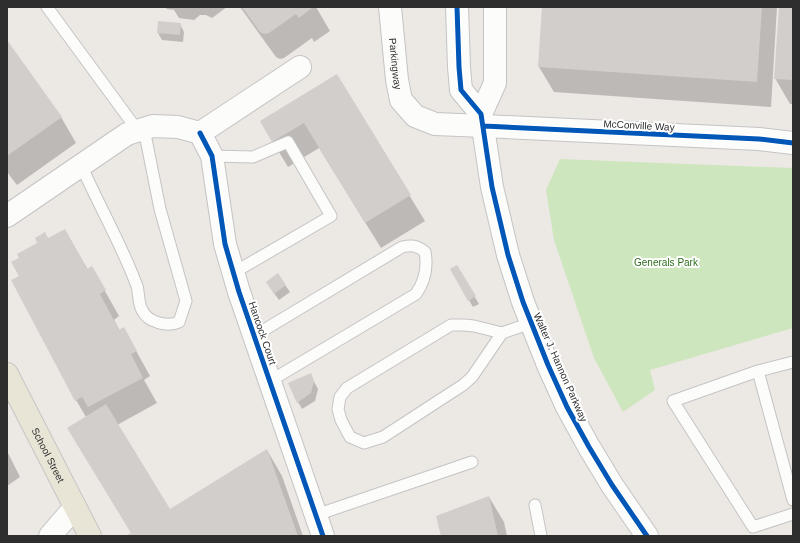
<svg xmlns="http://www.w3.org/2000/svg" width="800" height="543" font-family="Helvetica,sans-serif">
  <rect width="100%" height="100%" fill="#ece8e4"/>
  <path fill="#cee6be" d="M560,159L793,168V328L650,370L655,390L623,412L594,358L554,240L546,190Z"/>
  <path fill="#0003" d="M165,7H227L212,18L206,15H200L194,20L179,18L174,10L167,9Z
    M240,7H316L330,31L314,42L312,38L284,58L280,59L276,57Z
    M543,7H777L771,107L554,92L539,67Z
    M780,7H793V104H790L775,78Z
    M180,24L184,32L183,42L162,40L158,33Z
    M7,42L61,117L76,143L17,185L7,172Z
    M336,75L425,221L381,248L319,148L288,167L261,122Z
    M65,230L88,270L92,268L119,316L114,320L120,331L124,329L150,376L144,380L157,403L117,425L170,510L267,450L282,476L303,536H129L132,533L86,417L76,400L20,276L48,239Z
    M457,267L479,304L473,307L451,270Z
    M285,285L290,292L279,300L271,289Z
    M310,374L318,389L315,401L302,409L298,402Z
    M7,451L20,477L7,486Z
    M489,497L504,522L507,536H442Z"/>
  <path fill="#d1cecb" d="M242,7H313L299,18L296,14L269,33L264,34L260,32Z
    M542,7H762L757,82L538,67Z
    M779,7H793V80L774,79Z
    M158,21L181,23L180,35L157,33Z
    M7,40L62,117L7,156Z
    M337,74L411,195L365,223L304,123L272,142L260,121Z
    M65,229L87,269L92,266L106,290L100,294L119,330L124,327L137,351L131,354L143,378L88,407L82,397L75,401L11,280L19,276L11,262L19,258L17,254L37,243L35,238L45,232L48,238Z
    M457,265L476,296L468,301L450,269Z
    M278,273L286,285L274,294L266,282Z
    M311,373L314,381L311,393L297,403L288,383Z
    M106,404L170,509L267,449L298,536H128L127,535L131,533L67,428Z
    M489,496L498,536H441L436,516Z"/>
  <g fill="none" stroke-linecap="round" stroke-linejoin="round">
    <defs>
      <path id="lane" d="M47,7L138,131
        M212,156L253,157L288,142L331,216L233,273
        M81,165C97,201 116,235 131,271C133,276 135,281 137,286C139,293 138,303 142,310C148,323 168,327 179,322L186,301L160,209L144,129
        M502,333L472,377L463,385L383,437L364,443L350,437L341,420L338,409L340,397L347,388L451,325H464L474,326L502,333L531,323
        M254,336L402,247C411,245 417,245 425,252C428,268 425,281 416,294L270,381
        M793,362L758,371L673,401L753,527L793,514
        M758,371L793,500
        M535,505L541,536
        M316,515L472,462"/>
      <path id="street" d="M484,126L759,139L793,143
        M200,133L212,156L225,244L239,292L323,536
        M7,216L127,134L153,126L178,127L200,133L300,67
        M50,536L75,507"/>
      <g id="secondary">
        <path id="s1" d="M390,7L397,80L401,100L415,116L435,124L484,126"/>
        <path d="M457,7L459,67L461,90L481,114L492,187L508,255L523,302L548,365L567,407L589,447L612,485L647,536"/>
        <path d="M481,114L495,83V7"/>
      </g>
      <g id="primary">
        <path id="s2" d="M7,374L90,536"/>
      </g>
    </defs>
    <use href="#lane" stroke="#c5c4c5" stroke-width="13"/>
    <use href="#street" stroke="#c5c4c5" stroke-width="24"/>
    <use href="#secondary" stroke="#c5c4c5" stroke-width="24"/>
    <use href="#primary" stroke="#c6c5c4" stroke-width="24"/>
    <use href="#lane" stroke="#fcfcfb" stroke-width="11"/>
    <use href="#street" stroke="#fcfcfb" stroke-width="22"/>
    <use href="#secondary" stroke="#fcfcfb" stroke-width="22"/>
    <use href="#primary" stroke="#e8e4d6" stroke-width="22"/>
    <defs>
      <path id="cycleway" d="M457,7L459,67L461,90L481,114L492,187L508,255L523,302L548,365L567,407L589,447L612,485L647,536
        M484,126L759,139L793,143
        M200,133L212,156L225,244L239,292L323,536"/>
    </defs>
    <use href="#cycleway" stroke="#fff" stroke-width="8"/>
    <use href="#cycleway" stroke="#0057b8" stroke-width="5"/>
  </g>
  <g text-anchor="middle" stroke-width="4" stroke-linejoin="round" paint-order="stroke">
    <g font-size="10" fill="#2e2e2e" stroke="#fff">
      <text dy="4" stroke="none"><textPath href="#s1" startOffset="57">Parkingway</textPath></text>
      <text transform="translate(639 125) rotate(3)" y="4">McConville Way</text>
      <text transform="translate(263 333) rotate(71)" y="4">Hancock Court</text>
      <text transform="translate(561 367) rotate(66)" y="4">Walter J. Hannon Parkway</text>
      <text dy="4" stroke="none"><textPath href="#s2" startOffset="91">School Street</textPath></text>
    </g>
    <g font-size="10" fill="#2c6e1b" stroke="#fff">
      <text x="666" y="266">Generals Park</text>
    </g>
  </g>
  <rect width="800" height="543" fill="none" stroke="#2e2e2e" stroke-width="16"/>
</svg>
